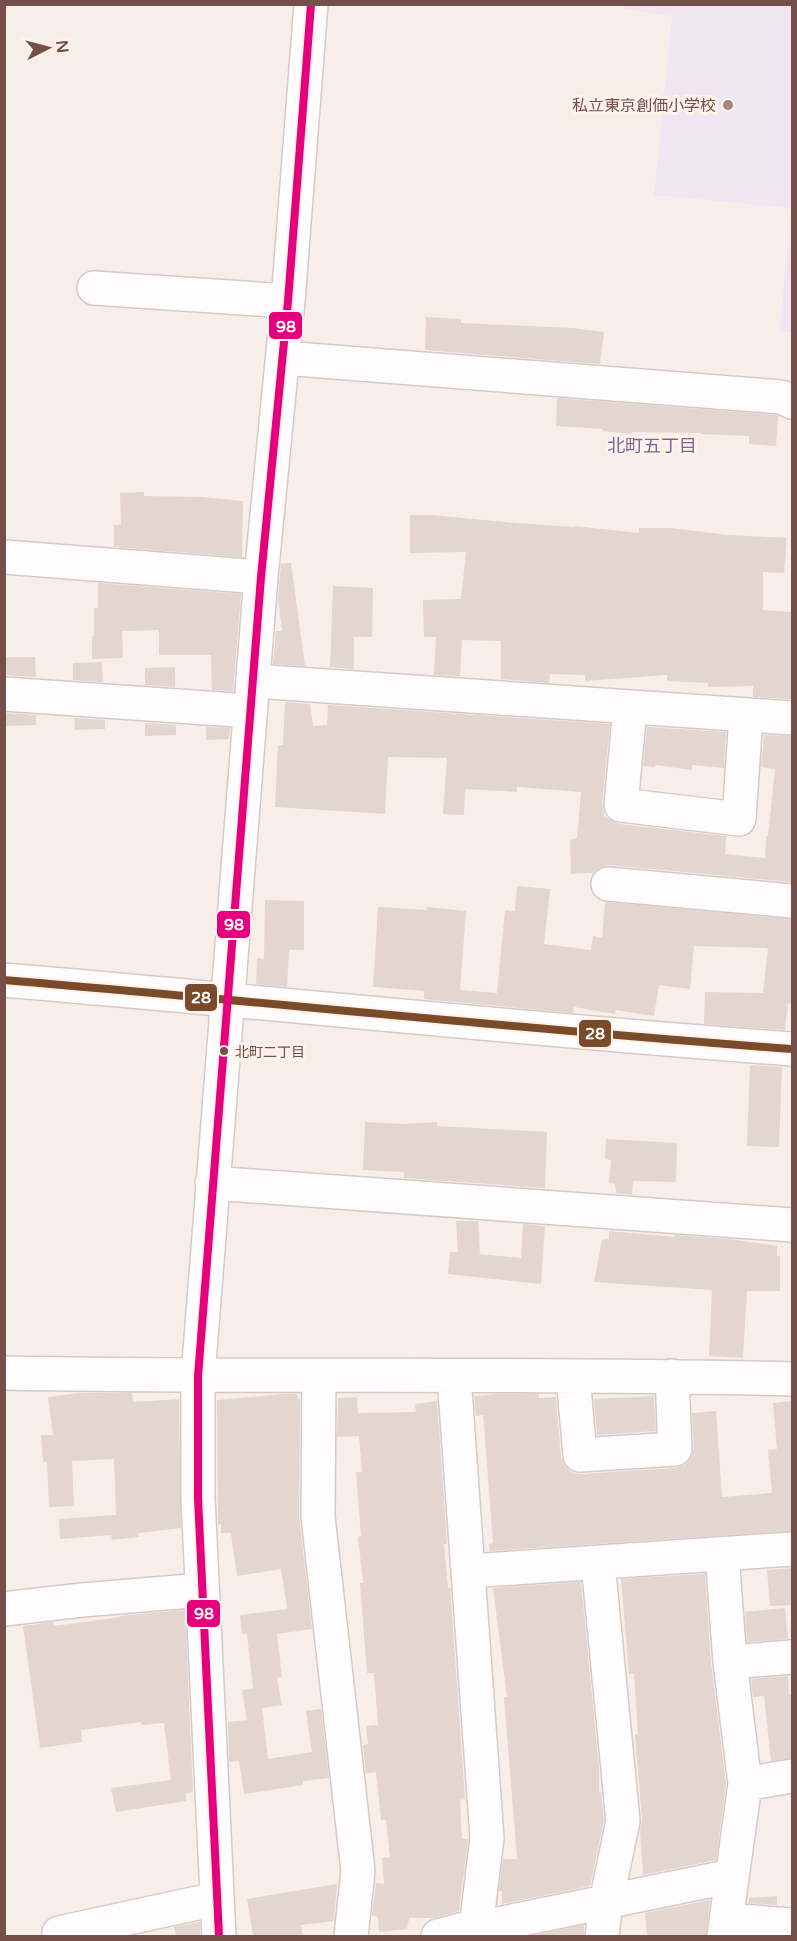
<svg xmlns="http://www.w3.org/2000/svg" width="797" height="1941" font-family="'Varela Round','Noto Sans JP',sans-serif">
  <rect width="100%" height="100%" fill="#f7eee9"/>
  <path fill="#f0e6f2" d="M625,4L792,5V333L780,331L791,208L654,195L672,16L624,9Z"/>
  <path fill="#e3d5d0" d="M426,317L461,319V323L572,328L604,332L600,364L425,350Z
    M557,398L776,415L778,416L776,446L749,444V436L701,434V433L632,432L631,434L602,431L603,429L556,426Z
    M144,492V496L201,497L243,501L242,557L114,547V525H121L120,493Z
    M410,515H431L515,523L574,527V526L639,533V528H670L729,535L787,538L784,573L763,572V610L792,612V699L753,697V686L708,687V683L667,681V675L585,681V675L550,674L549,683L501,679V641L462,640L460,676L434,675L436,637H424L423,600L461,599L466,552L410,553Z
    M291,563L305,666L273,664L276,631H282L278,598L281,564Z
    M98,583L241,594L233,691L212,690L211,655H159V630L122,631L123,658L92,659V636H94V608H98Z
    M333,586L373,588L372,637H354V669L330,667Z
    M5,657H35L36,677L6,675Z
    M102,662L103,682L73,680V663Z
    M175,667V687L145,685V668Z
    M285,702L310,704L313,726L327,725L328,705L610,724L602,803L604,816L619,824L726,836L725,854L765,858L766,836H768L775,769L761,767L764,735L792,736V882L610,865L600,867L593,873L571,874L570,840L577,838L581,792L517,787V792L465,789L464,815L443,814L447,758L388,757L385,814L275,807L278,745H283Z
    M6,713L36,715V725L6,726Z
    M74,718L105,720V729L75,730Z
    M145,723L176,725V735L145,736Z
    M206,727L230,728L229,739L206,740Z
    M647,727L726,732L724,768L692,765V770L655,765V767L643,766Z
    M517,886L550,889L544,944L591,950L593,936L602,938L605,902L792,919V1004L788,1003L785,1030L704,1024L705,992L763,993L768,948L694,946L690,989L659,985L654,1016L616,1010L615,1014L574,1007L573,1013L424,999V991L373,987L378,907L427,910V907L466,911L460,990L497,993L505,910L515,911Z
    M265,900L304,901V950H289L287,987L256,984L257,958L264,959Z
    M750,1065L782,1067L779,1147L747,1146Z
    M365,1122L402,1124L437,1122V1126L547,1132L545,1188L404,1178V1172L363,1170Z
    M606,1139L677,1143L676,1182L633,1181L632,1195L616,1193L615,1184L609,1183L611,1160L605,1159Z
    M456,1221H478L480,1254L521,1258L523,1224L545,1226L541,1284L448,1274L450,1252H458Z
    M609,1231L675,1237V1235L729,1239L777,1246V1256H780V1291H747L743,1358L709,1356L712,1290L594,1282L602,1240L609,1239Z
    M79,1393H132L133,1402L179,1399L181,1528L138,1533L139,1537L112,1540L111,1535L60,1539L59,1519L116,1515L114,1459L72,1461L74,1506L49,1507L47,1462H43L41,1435H53L48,1397Z
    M284,1394H297L298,1399H300L299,1517L312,1629L277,1634L282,1677L277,1678L282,1705L262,1708L268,1759L312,1752L306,1711L321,1709L329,1778L303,1781V1785L244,1794L239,1761L229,1762L228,1722L247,1720L242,1690L253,1688L247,1634H242L240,1615L286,1609L287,1607L281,1569L237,1576L231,1533H221V1524L218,1525L217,1400Z
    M497,1394H539V1398L556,1397L561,1457L565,1466L571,1472L581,1474L676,1468L685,1465L691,1458L694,1449L692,1413L716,1411L722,1497L772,1493L768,1450L777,1449L773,1403L792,1401V1531L490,1551L489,1544L493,1543L484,1425L483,1415L476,1416L474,1396Z
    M654,1396L656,1431L597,1435L594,1399Z
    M357,1397L358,1413L416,1412L415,1404L437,1401L447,1544H444L448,1588L450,1587L465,1799L460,1800L462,1839H468L459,1911L433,1918H409L407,1929L379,1932L378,1917L372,1915L376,1883L384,1884L382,1858L390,1857L386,1820H381L376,1772L366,1773L363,1745L368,1744L366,1726L378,1725L374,1673H367L360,1583H363L358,1537L361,1536L356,1472H362L359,1436L337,1437L338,1398Z
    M792,1568V1605L770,1606L767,1570Z
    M705,1574L711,1663L726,1784L716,1860L643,1875L640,1831L642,1819L635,1735L638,1734L634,1674H629L621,1579Z
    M581,1582L599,1768V1792H601L604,1820L590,1886L502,1904V1891H499L503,1859H517L504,1697H507L493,1588Z
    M785,1608L788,1639L747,1642L745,1612Z
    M185,1610L193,1792L186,1793V1801L116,1812L111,1788L171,1780L164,1723L141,1725V1722L81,1730L82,1742L40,1748L23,1626L53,1622L54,1626L121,1617L120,1616Z
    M788,1676L789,1695H792V1758L771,1761L764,1696L753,1697L751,1679Z
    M337,1884L334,1921L301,1925L303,1936H253L247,1899Z
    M777,1896V1905L749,1903V1898Z
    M710,1900L706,1936H647L645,1913Z
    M200,1922V1936H176L174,1927Z
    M584,1925V1936H530Z"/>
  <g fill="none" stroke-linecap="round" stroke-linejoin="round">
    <defs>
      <path id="minor" d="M94,288L288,301
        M283,358L781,397L792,402
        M4,557L261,577
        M253,681L792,718
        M4,694L250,711
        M630,708L621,805L739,819L746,716
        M608,884L792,901
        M4,980C267,1002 529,1030 792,1049
        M212,1183L792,1225
        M4,1373C267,1378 530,1372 792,1379
        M319,1375L318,1517L358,1871L351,1936
        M454,1376L487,1838L475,1936
        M573,1376L580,1455L675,1449L672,1376
        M722,1554L730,1662L745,1784L724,1936
        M598,1563L623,1821L606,1902L602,1936
        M469,1571L792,1549
        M4,1609L82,1600L202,1590
        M730,1662L792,1657
        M745,1784L792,1776
        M727,1920L792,1925
        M59,1933L216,1899
        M219,1936L198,1498V1376L261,577L288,301L311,4
        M438,1936L476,1926L498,1924L732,1876"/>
    </defs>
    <use href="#minor" stroke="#d6cac6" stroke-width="36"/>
    <use href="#minor" stroke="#fefcfc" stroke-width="33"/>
    <defs>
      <path id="bus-1" d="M4,980C267,1002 529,1030 792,1049"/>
      <path id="bus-2" d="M219,1936L198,1498V1376L261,577L288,301L311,4"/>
    </defs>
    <use href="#bus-1" stroke="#fff2ea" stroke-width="12"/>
    <use href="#bus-2" stroke="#fff2ea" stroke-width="12"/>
    <use href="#bus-1" stroke="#7a4b2a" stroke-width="8"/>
    <use href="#bus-2" stroke="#e5007d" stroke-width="8"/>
  </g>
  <circle fill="#a28781" stroke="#fff2ea" stroke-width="2" cx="728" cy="105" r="6"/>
  <circle fill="#754f49" stroke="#fff2ea" stroke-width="2" cx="224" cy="1051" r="5"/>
  <g text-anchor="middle" stroke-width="6" stroke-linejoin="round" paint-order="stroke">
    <g font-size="14" fill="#754f49" stroke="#fff2ea" text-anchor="start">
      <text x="235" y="1057">北町二丁目</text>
    </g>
    <g font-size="16" fill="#754f49" stroke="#fff2ea" text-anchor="end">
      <text x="716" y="111">私立東京創価小学校</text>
    </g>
    <g font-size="18" fill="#7b6499" stroke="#fff2ea">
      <text x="652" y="452">北町五丁目</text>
    </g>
  </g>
  <g stroke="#fff2ea" stroke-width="2">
    <rect x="268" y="311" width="35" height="29" rx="6" fill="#e5007d"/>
    <rect x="216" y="910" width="35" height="29" rx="6" fill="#e5007d"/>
    <rect x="184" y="983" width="34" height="29" rx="6" fill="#7a4b2a"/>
    <rect x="578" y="1019" width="34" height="29" rx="6" fill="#7a4b2a"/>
    <rect x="186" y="1599" width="35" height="29" rx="6" fill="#e5007d"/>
  </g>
  <g font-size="16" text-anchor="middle" font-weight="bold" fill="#fff">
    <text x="286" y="332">98</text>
    <text x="234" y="930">98</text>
    <text x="201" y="1003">28</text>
    <text x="595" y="1039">28</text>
    <text x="204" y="1619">98</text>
  </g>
  <rect width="797" height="1941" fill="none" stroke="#754f49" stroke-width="12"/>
  <g transform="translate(48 48) rotate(84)" stroke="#fff2ea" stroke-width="4.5" paint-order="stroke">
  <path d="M0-4.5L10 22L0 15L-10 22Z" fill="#754f49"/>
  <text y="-9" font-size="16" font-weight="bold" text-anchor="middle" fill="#754f49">N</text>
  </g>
</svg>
